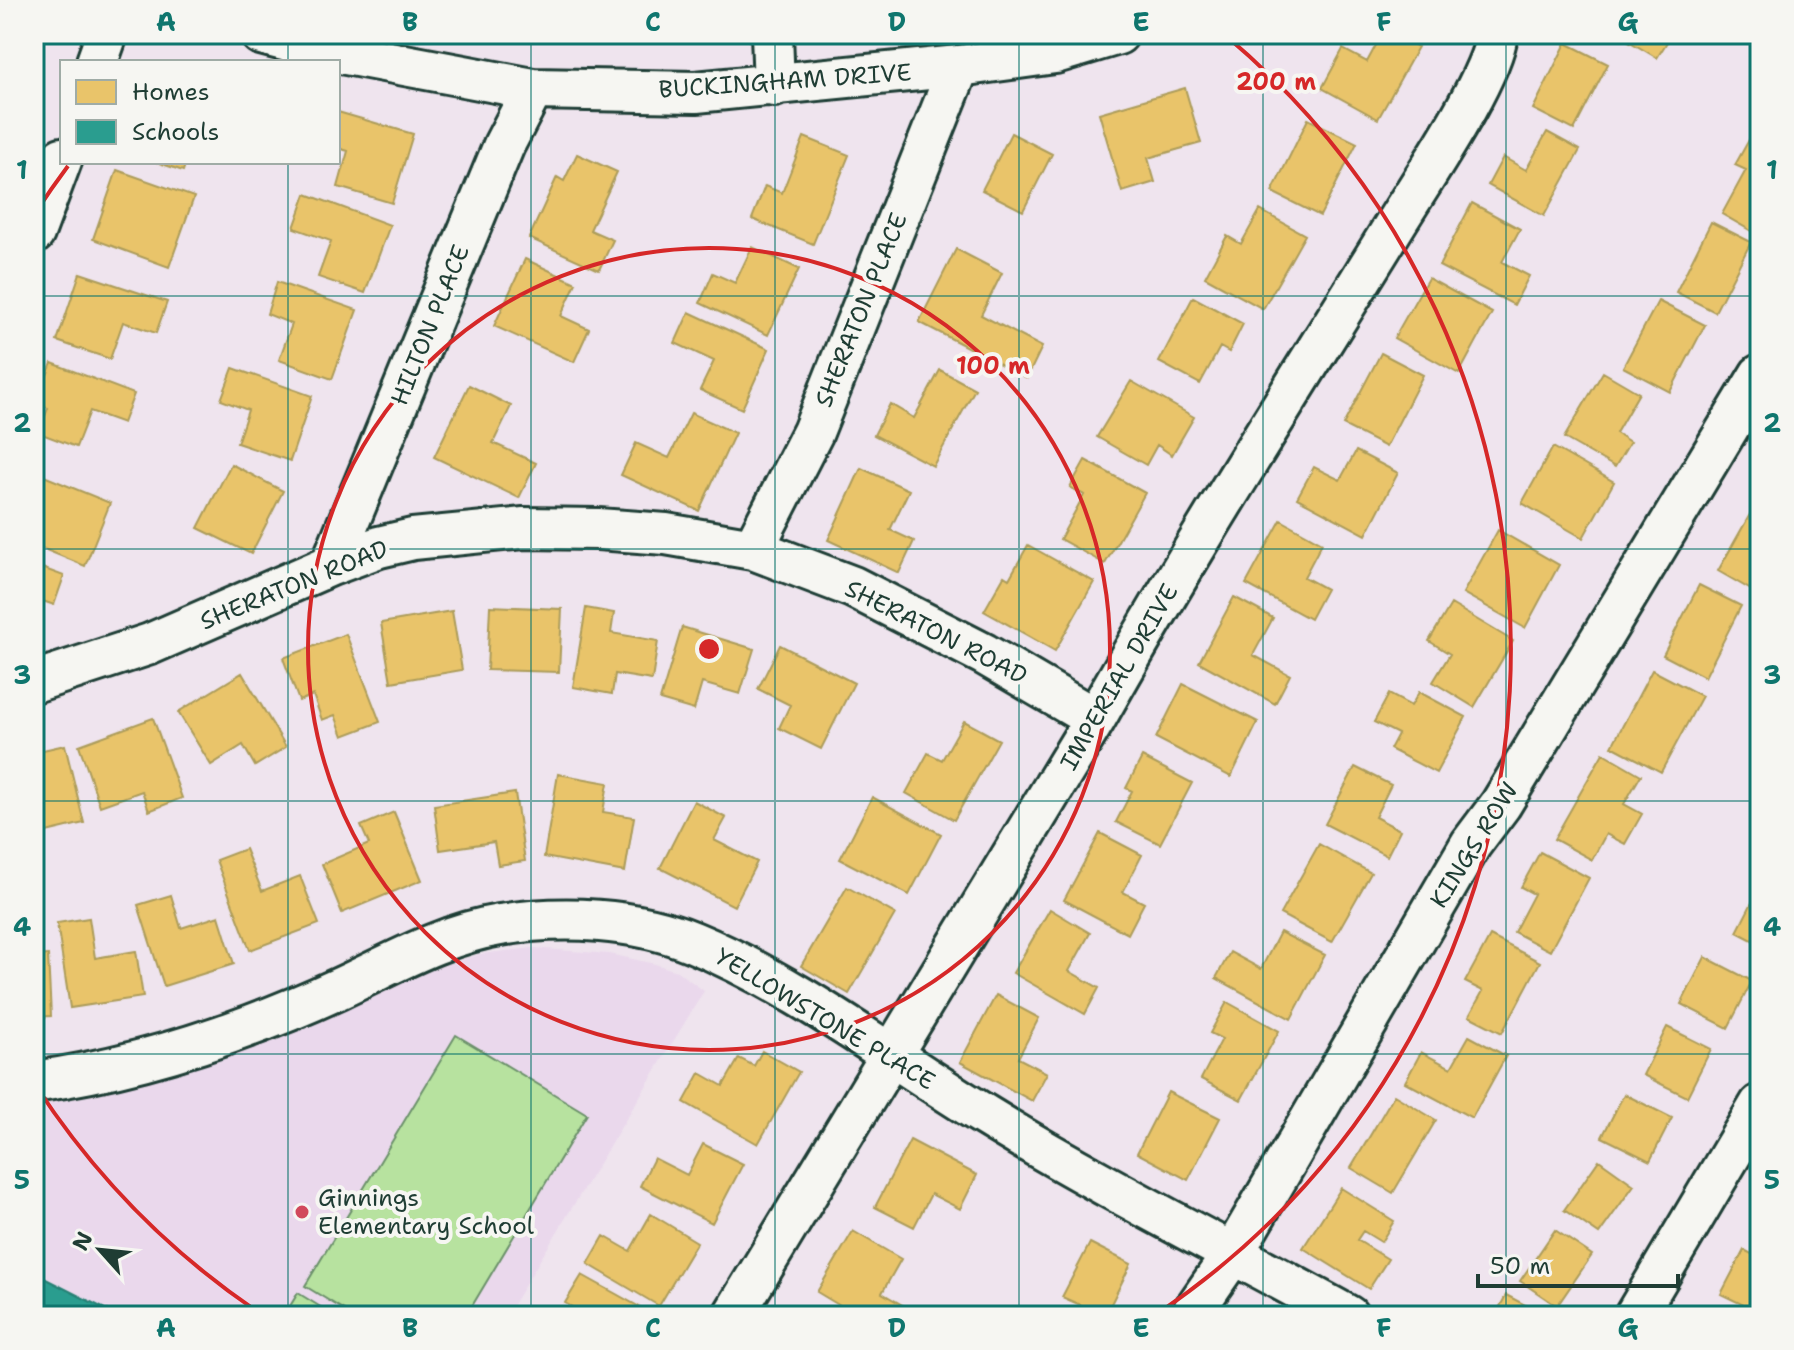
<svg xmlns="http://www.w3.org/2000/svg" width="1794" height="1350" font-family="'Shantell Sans',sans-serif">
  <rect width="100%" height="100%" fill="#efe4ee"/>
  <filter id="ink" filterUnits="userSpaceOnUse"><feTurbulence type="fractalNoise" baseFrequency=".0125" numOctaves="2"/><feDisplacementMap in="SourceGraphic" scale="16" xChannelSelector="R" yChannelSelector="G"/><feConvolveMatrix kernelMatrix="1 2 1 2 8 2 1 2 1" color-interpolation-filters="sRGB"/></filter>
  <g filter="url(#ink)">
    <path fill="#ead8ec" d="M533,948L610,954L655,964L677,971L704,991L506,1316H34V1107L105,1092L216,1061L439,967L480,954Z"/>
    <path fill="#b7e29f" stroke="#6b906a" stroke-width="2" d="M456,1035L587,1114L466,1316H354L305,1286Z
      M298,1293L335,1316H284Z"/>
    <path fill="#e9c46a" stroke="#ac9c5a" stroke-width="2" d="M1382,34H1395L1418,47L1378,119L1322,88L1343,49L1367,62Z
      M1617,34H1672L1657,58Z
      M1566,43L1608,64L1574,130L1533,109Z
      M1185,88L1201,143L1148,158L1155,182L1122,192L1099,113Z
      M338,112L413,134L392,203L338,187L348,151L338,148Z
      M1308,119L1357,143L1320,216L1272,192Z
      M1547,132L1580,150L1544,216L1488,185L1503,157L1526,170Z
      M1011,133L1052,154L1023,211L982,190Z
      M804,137L849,155L813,244L752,219L765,186L782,193Z
      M1750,138L1760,143V236L1722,214L1746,170L1735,165Z
      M577,154L617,172L590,230L613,240L599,270L529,238L557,177L564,181Z
      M156,162H186L183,171Z
      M117,170L194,197L169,267L93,239Z
      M306,194L390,225L365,293L318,277L331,241L294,228Z
      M1472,203L1520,229L1502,262L1529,276L1514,305L1439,266Z
      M1260,210L1305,235L1263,309L1205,277L1227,236L1241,244Z
      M1711,222L1751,242L1715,312L1676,292Z
      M752,247L799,269L768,335L700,303L713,273L735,283Z
      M956,249L1002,273L981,315L1042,347L1027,378L919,322Z
      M525,259L576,283L561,316L589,329L574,362L494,326Z
      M80,273L167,302L156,333L123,322L110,359L57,341Z
      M1428,278L1492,313L1459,374L1394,338Z
      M277,282L357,310L332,379L279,360L292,324L267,314Z
      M1193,297L1243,324L1229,352L1220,347L1200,384L1159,362Z
      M1658,301L1705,325L1670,392L1623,367Z
      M689,312L769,349L742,409L700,390L714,361L675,343Z
      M1381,353L1423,375L1386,447L1343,425Z
      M52,363L134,394L123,423L90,411L76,447L39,433L48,408L36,403Z
      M233,368L312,396L290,461L237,443L248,410L221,400Z
      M940,370L975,389L933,466L874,435L890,404L914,418Z
      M1603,372L1639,393L1616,433L1630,442L1615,467L1564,438Z
      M1131,381L1194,417L1172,455L1157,445L1146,465L1097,437Z
      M469,385L511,406L493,443L536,463L519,498L434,457Z
      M691,413L735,433L699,511L621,475L636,443L669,458Z
      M1553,447L1614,482L1583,538L1522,503Z
      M1356,451L1398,473L1366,535L1297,498L1314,467L1340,480Z
      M1085,460L1145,493L1105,564L1060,539L1084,495L1070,487Z
      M231,464L283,491L251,554L198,528Z
      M861,468L909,490L890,530L914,541L899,573L828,540Z
      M34,472L110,503L85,566L34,545Z
      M1757,502L1760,504V595L1718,571Z
      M1281,520L1322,543L1304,577L1326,589L1310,619L1246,584Z
      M1498,530L1559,565L1525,628L1463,593Z
      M1028,545L1094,582L1055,651L984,611L1004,576L1009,579Z
      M34,565L64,576L54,605L34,598Z
      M1699,585L1741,606L1705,677L1663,655Z
      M1234,597L1273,618L1253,655L1290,675L1275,704L1199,662Z
      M1451,604L1513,641L1474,707L1433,682L1450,654L1429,641Z
      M490,606L562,609L559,672L487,670Z
      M586,608L614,613L611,633L658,641L652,680L615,674L612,694L573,687Z
      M452,611L462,670L391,682L381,623Z
      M682,627L754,649L740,694L702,683L694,710L660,700Z
      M346,634L380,722L343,736L335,715L322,720L313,695L299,701L283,658Z
      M780,645L854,683L821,749L779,728L790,705L758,689Z
      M1652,670L1702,696L1661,772L1612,746Z
      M242,673L286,747L255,766L243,745L211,765L178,712Z
      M1183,684L1258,722L1231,777L1156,738Z
      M1419,692L1466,717L1436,773L1390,749L1398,734L1374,722L1389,694L1411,706Z
      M153,718L182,798L149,811L142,791L100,806L79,745Z
      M964,721L999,740L954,820L906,793L928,753L942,760Z
      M65,745L84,823L34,835V752Z
      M1603,753L1641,775L1624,804L1642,814L1625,844L1606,834L1592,860L1554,839Z
      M1142,757L1192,783L1160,844L1116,822L1132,791L1126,788Z
      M1355,767L1391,785L1375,817L1400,830L1387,856L1325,824Z
      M558,774L608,783L603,812L634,817L625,872L544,857Z
      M515,793L525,861L498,865L494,842L440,850L434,805Z
      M872,797L941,834L909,895L840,859Z
      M694,801L726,818L714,840L757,862L734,906L660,868Z
      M394,812L422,880L342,913L322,864L369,844L361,826Z
      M1100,833L1142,855L1123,892L1144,903L1128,934L1064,900Z
      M1319,844L1371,873L1332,942L1280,914Z
      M245,849L262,891L300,876L319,924L250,950L216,860Z
      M1540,852L1589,878L1550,951L1514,932L1534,894L1521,887Z
      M847,887L895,914L849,994L801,966Z
      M1760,887V944L1737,932Z
      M171,895L181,928L219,916L234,964L164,986L138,905Z
      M1050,909L1090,933L1069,971L1099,988L1085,1014L1013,973Z
      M89,918L95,958L136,951L143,997L70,1008L57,923Z
      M1280,932L1325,955L1291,1019L1216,978L1230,952L1261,969Z
      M1490,936L1540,962L1502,1033L1469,1016L1483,991L1465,982Z
      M48,955L51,1016L34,1017V956Z
      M1705,957L1752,981L1728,1028L1681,1004Z
      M996,995L1039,1018L1018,1058L1047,1073L1032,1101L960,1062Z
      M1227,1002L1279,1031L1241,1100L1201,1079L1222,1039L1210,1033Z
      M1667,1027L1711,1049L1687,1097L1643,1075Z
      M1469,1036L1506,1056L1472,1118L1405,1082L1421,1052L1451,1068Z
      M762,1051L799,1072L758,1144L684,1102L700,1073L723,1086L739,1058L754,1066Z
      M1168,1092L1220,1118L1188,1180L1137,1153Z
      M1624,1094L1672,1118L1650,1161L1602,1137Z
      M1394,1095L1436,1120L1393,1193L1351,1168Z
      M910,1140L977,1175L960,1209L931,1194L914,1227L875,1207Z
      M703,1144L743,1164L712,1223L640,1186L654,1158L687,1175Z
      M1599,1160L1634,1185L1599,1234L1564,1210Z
      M1341,1188L1394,1221L1381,1242L1363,1231L1357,1240L1388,1259L1369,1289L1303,1248Z
      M651,1214L697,1242L659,1306L588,1264L604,1236L630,1251Z
      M1555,1230L1592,1255L1557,1306L1520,1281Z
      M853,1231L901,1259L882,1293L909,1309L906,1316H857L817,1292Z
      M1090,1243L1131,1264L1105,1316L1062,1297Z
      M1744,1250L1760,1258V1313L1721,1294Z
      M582,1275L652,1314L651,1316H588L565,1303Z
      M1506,1295L1546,1316H1495Z"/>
    <path fill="#2a9d8f" stroke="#278074" stroke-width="2" d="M34,1273L117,1315V1316H34Z"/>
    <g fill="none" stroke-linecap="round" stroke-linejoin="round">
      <defs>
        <path id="minor" d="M261,34L314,48L533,89L696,92L959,66L1055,53L1118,34
          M772,34L774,86
          M97,62L107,34
          M34,233L62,158
          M753,549L813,432L959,66
          M331,565L504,145L533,89
          M34,682L150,644L331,565L379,547L413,539L524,528L598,529L666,534L753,549L853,587L984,654L1095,719
          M34,1082C138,1067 242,1033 338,989C390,965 443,934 500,925C561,915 635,918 693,942C795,984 891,1058 986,1116C1103,1188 1227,1249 1348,1316
          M733,1316L1095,719C1188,553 1291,393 1391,231C1418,186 1491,81 1497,34
          M1190,1316L1232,1255L1471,844L1501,804L1760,375
          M1635,1316L1760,1105"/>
      </defs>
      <use href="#minor" stroke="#1f3d34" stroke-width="46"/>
      <use href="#minor" stroke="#f6f6f2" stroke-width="40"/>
    </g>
  </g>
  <path fill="none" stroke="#0f766e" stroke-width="2" stroke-opacity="0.55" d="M288,34V62M531,34V1316M775,34V1316M1019,34V1316M1263,34V1316M1506,34V1316M288,162V1316M34,296H1760M34,549H1760M34,801H1760M34,1054H1760"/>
  <g fill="none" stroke="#d62828" stroke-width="4">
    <circle cx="709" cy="649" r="401"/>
    <path d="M261 1314A802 802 0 0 1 36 1086M36 212A802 802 0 0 1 68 166M1225 35A802 802 0 0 1 1157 1314"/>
  </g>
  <circle fill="#d1495b" stroke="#f6f6f2" stroke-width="3" cx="302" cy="1212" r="8"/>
  <g text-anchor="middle" stroke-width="8" stroke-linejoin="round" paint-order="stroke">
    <g font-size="24" fill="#1f3d34" stroke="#f6f6f2">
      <text transform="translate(785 81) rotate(-4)" y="8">BUCKINGHAM DRIVE</text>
      <text transform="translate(861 310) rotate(-68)" y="8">SHERATON PLACE</text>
      <text transform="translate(430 325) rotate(-68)" y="8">HILTON PLACE</text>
      <text transform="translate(294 585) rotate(-22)" y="8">SHERATON ROAD</text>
      <text transform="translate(936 632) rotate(27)" y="8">SHERATON ROAD</text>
      <text transform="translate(1119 677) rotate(-60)" y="8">IMPERIAL DRIVE</text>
      <text transform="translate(1474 845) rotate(-58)" y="8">KINGS ROW</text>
      <text transform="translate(825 1019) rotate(31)" y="8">YELLOWSTONE PLACE</text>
    </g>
    <g font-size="24" fill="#1f3d34" stroke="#f6f6f2" text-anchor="start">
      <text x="318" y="1206">Ginnings<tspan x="318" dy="28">Elementary School</tspan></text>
    </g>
  </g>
  <circle cx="709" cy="649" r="12" fill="#d62828" stroke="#f6f6f2" stroke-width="4"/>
  <g font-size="24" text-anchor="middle" font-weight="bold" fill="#d62828" stroke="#f6f6f2" stroke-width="8" stroke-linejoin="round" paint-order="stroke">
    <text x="1276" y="90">200 m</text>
    <text x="993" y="374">100 m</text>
  </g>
  <rect width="1794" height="1350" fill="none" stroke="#f6f6f2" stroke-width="88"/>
  <rect x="60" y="60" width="280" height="104" fill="#f6f6f2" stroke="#a0aca6" stroke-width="2"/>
  <rect x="76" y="80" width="40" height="24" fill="#e9c46a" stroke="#a0aca6" stroke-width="2"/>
  <text x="132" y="100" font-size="24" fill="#1f3d34">Homes</text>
  <rect x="76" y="120" width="40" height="24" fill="#2a9d8f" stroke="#a0aca6" stroke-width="2"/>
  <text x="132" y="140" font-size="24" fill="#1f3d34">Schools</text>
  <g transform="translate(100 1250) rotate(297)" stroke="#f6f6f2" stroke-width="6" paint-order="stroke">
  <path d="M0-6L14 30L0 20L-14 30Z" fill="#1f3d34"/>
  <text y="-12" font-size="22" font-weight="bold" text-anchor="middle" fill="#1f3d34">N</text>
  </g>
  <path d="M1478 1274v12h200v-12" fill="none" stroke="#1f3d34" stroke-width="4"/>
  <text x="1490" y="1274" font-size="24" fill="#1f3d34" stroke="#f6f6f2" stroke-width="6" paint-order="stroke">50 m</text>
  <rect x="44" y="44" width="1706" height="1262" fill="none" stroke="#0f766e" stroke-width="3"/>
  <g font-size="26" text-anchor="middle" font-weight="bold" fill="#0f766e">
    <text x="166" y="31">A</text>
    <text x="410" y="31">B</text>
    <text x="653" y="31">C</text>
    <text x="897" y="31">D</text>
    <text x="1141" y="31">E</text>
    <text x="1384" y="31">F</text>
    <text x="1628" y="31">G</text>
    <text x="22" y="179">1</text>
    <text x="1772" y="179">1</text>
    <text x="22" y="432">2</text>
    <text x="1772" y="432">2</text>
    <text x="22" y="684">3</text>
    <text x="1772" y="684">3</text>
    <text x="22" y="936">4</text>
    <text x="1772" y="936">4</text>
    <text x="22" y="1189">5</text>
    <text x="1772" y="1189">5</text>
    <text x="166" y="1337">A</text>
    <text x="410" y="1337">B</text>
    <text x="653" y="1337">C</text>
    <text x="897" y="1337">D</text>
    <text x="1141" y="1337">E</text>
    <text x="1384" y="1337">F</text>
    <text x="1628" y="1337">G</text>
  </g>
</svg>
